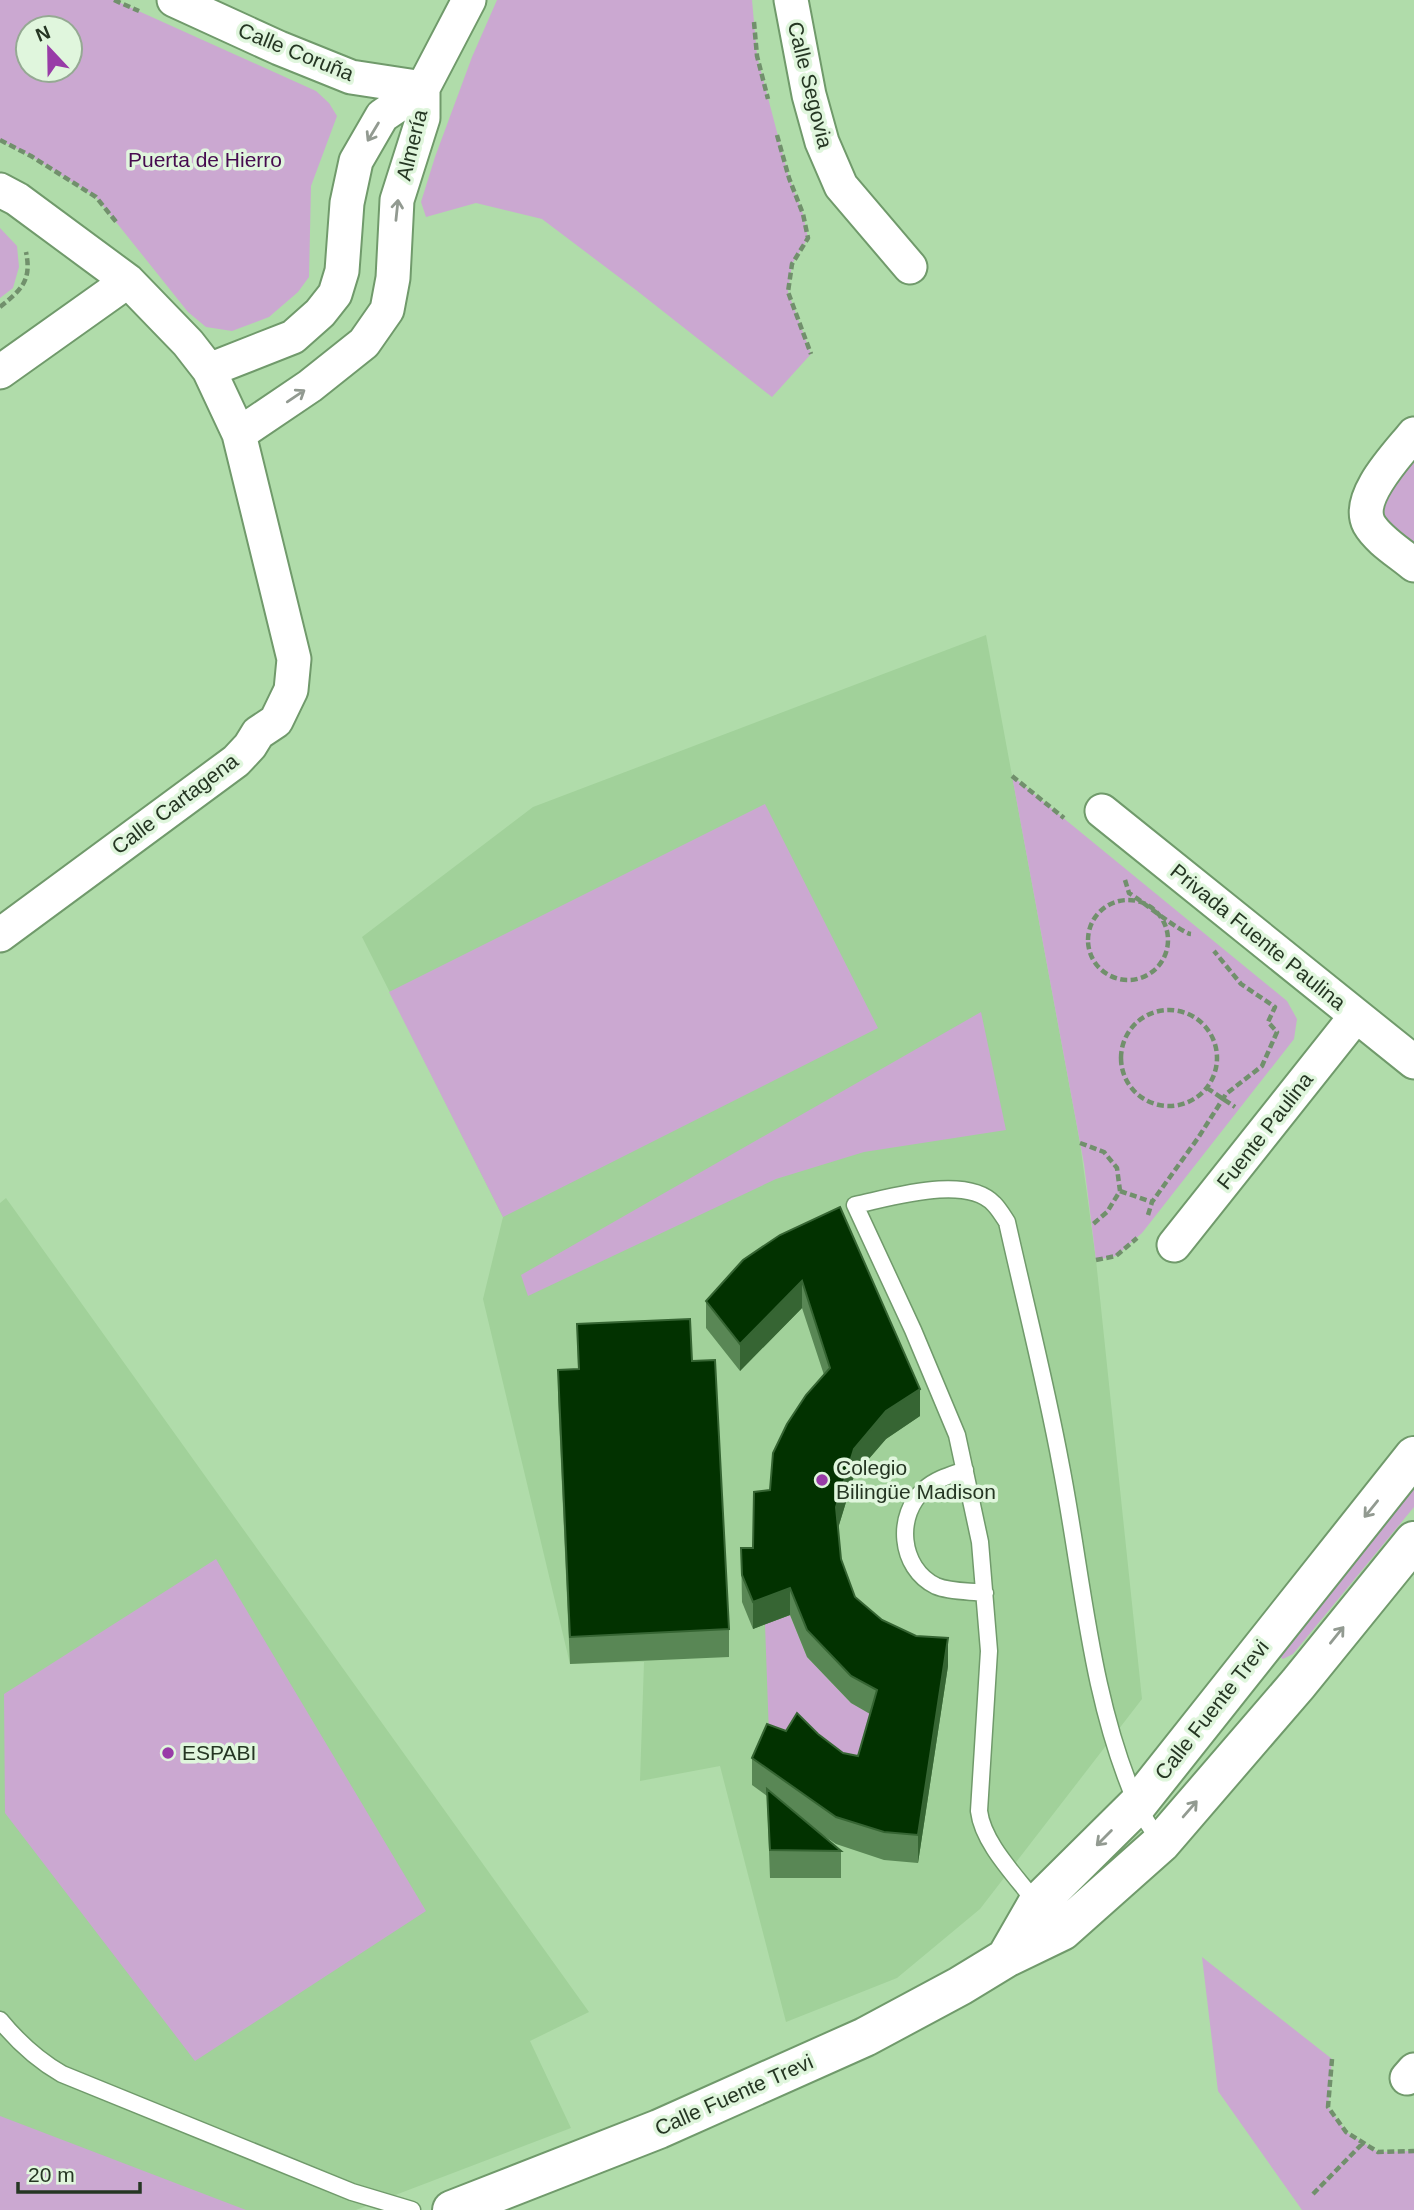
<svg xmlns="http://www.w3.org/2000/svg" width="1414" height="2210" font-family="Helvetica,sans-serif">
  <rect width="100%" height="100%" fill="#b0dcaa"/>
  <path fill="#a1d19a" d="M986,635L1080,1143L1096,1260L1142,1699L980,1909L897,1978L786,2022L720,1766L640,1781L644,1662L570,1664L483,1299L503,1217L362,937L533,807Z
    M6,1198L589,2012L530,2041L571,2128L356,2210H0V1203Z"/>
  <path fill="#cba8d1" fill-rule="evenodd" d="M0,0H114L316,91L329,103L337,116L311,186L309,277L298,292L269,317L232,331L206,327L188,312L96,197L31,156L0,140ZM28,28H70V70H28Z
    M497,0H752L757,56L789,178L803,214L808,238L792,264L788,292L811,354L772,397L636,290L542,219L476,203L426,217L421,202L435,157L472,57Z
    M0,228L17,246L19,267L13,288L0,298Z
    M1414,457V544L1374,508Z
    M1012,776L1287,1001L1297,1019L1294,1039L1142,1233L1116,1256L1096,1260L1084,1164Z
    M765,804L878,1028L503,1217L389,992Z
    M981,1012L1006,1130L864,1152L776,1179L528,1296L521,1275Z
    M1414,1469V1507L1293,1654L1283,1659L1277,1654Z
    M216,1559L426,1911L195,2061L5,1813L4,1694Z
    M790,1615L807,1657L851,1703L877,1717L858,1783L769,1735L765,1624Z
    M1202,1957L1332,2059L1328,2107L1346,2132L1378,2152L1414,2151V2210H1302L1218,2091Z
    M0,2116L246,2210H0Z"/>
  <g fill="none" stroke-linecap="round" stroke-linejoin="round">
    <defs>
      <path id="lane" d="M965,1470C951,1475 936,1479 925,1489C895,1514 899,1568 936,1586C950,1592 970,1591 985,1593
        M1037,1904C1017,1877 983,1844 979,1811L989,1651L980,1542L957,1435L913,1330L855,1205C890,1198 966,1174 994,1204C999,1209 1003,1216 1007,1222C1025,1303 1046,1384 1061,1466C1083,1579 1090,1696 1136,1802C1142,1817 1153,1830 1161,1843
        M0,2020C18,2042 36,2059 62,2074L352,2192L412,2210"/>
      <path id="street" d="M174,0L279,48L351,77L423,88
        M791,0L809,95L822,142L841,186L910,267
        M0,190L17,199L128,281L188,343L209,370L239,434L294,659L291,690L276,721L258,733L250,746L236,761L0,935
        M209,370L293,337L320,313L335,294L342,271L347,203L356,161L382,116L423,88
        M0,372L128,281
        M239,434L310,386L364,343L387,310L393,278L397,200L423,118V88L469,0
        M1414,434C1398,454 1355,497 1369,524C1378,540 1400,553 1414,565
        M1102,811L1414,1062
        M1174,1245L1356,1016
        M1407,2078L1414,2070"/>
      <path id="secondary" d="M1006,1958L1037,1904L1137,1805L1414,1456
        M452,2210L659,2129L865,2037L960,1986L1006,1958L1062,1931L1161,1843L1298,1684L1414,1541"/>
    </defs>
    <use href="#lane" stroke="#709a6b" stroke-width="19"/>
    <use href="#street" stroke="#709a6b" stroke-width="37"/>
    <use href="#secondary" stroke="#709a6b" stroke-width="42"/>
    <path stroke="#71906c" stroke-width="4.5" stroke-dasharray="7 3.5" stroke-linecap="butt" d="M114,0L139,11
      M754,22L757,56L768,99
      M777,135L789,178L803,214L808,238L792,264L788,292L811,354
      M0,140L31,156L96,197L117,223
      M0,307C21,290 32,281 26,252
      M1012,776L1064,818
      M1125,880L1129,893C1142,901 1181,933 1191,934
      M1088 940a40 40 0 1 1 80 0a40 40 0 1 1-80 0Z
      M1121 1058a48 48 0 1 1 96 0a48 48 0 1 1-96 0Z
      M1207,1088L1235,1107
      M1080,1143L1104,1152L1117,1168L1120,1191L1107,1212L1092,1225
      M1120,1191L1152,1202
      M1148,1215L1152,1202L1198,1138L1226,1094L1262,1066L1277,1032L1268,1022L1275,1007L1241,984L1214,951
      M1096,1260L1116,1256L1137,1238
      M1332,2059L1328,2107L1346,2132L1378,2152L1414,2151
      M1313,2194L1363,2143"/>
    <use href="#lane" stroke="#fff" stroke-width="16"/>
    <use href="#street" stroke="#fff" stroke-width="33"/>
    <use href="#secondary" stroke="#fff" stroke-width="38"/>
  </g>
  <path fill="#598755" d="M780,1235L920,1416L886,1439L854,1476L838,1528L841,1559L855,1597L882,1620L948,1666L918,1863L884,1860L836,1844L818,1832L841,1851V1878H770L767,1796L752,1785V1758L786,1731L818,1734L843,1753L858,1756L870,1714L851,1703L807,1657L790,1615L753,1629L742,1602L741,1548H753L770,1490L824,1375L802,1308L740,1371L706,1328V1301Z
    M577,1324L692,1361L729,1629V1657L570,1664L558,1397V1370L578,1369Z"/>
  <path fill="#366533" d="M802,1281V1308L740,1371V1344Z
    M920,1389V1416L886,1439L854,1476L836,1535V1507L854,1449L886,1411Z
    M790,1588V1615L753,1629V1602Z
    M948,1638V1666L918,1863V1835Z"/>
  <path fill="#023200" stroke="#366533" stroke-width="2" d="M840,1207L920,1389L886,1411L854,1449L836,1507L841,1559L855,1597L882,1620L916,1636L948,1638L918,1835L884,1832L836,1817L752,1758L767,1724L786,1731L797,1713L818,1734L843,1753L858,1756L877,1690L851,1676L807,1630L790,1588L753,1602L742,1575L741,1548H753L754,1492L770,1490L773,1453L787,1424L806,1395L830,1368L802,1281L740,1344L706,1301L743,1260L780,1235Z
    M690,1319L692,1361L715,1360L729,1629L570,1637L558,1370L579,1369L577,1324Z
    M767,1789L841,1851L770,1850Z"/>
  <defs><path id="oneway-shaft" d="M-6 0H5M1.5-3L5.5 0L1.5 3" fill="none" stroke-width="1.6" stroke-linecap="round" stroke-linejoin="round" transform="scale(1.75)"/></defs>
  <g stroke="#929a91">
    <use href="#oneway-shaft" transform="translate(373 132) rotate(121)"/>
    <use href="#oneway-shaft" transform="translate(397 210) rotate(-84)"/>
    <use href="#oneway-shaft" transform="translate(296 396) rotate(-34)"/>
    <use href="#oneway-shaft" transform="translate(1371 1509) rotate(129)"/>
    <use href="#oneway-shaft" transform="translate(1337 1635) rotate(-51)"/>
    <use href="#oneway-shaft" transform="translate(1190 1809) rotate(-49)"/>
    <use href="#oneway-shaft" transform="translate(1104 1838) rotate(135)"/>
  </g>
  <g fill="#983ca7" stroke="#e0f6dd" stroke-width="2.5">
    <circle cx="822" cy="1480" r="7"/>
    <circle cx="168" cy="1753" r="7"/>
  </g>
  <g text-anchor="middle" stroke-width="7" stroke-linejoin="round" paint-order="stroke">
    <g font-size="21" fill="#253623" stroke="#e0f6dd">
      <text transform="translate(296 52) rotate(22)" y="7">Calle Coruña</text>
      <text transform="translate(810 85) rotate(76)" y="7">Calle Segovia</text>
      <text transform="translate(412 145) rotate(-76)" y="7">Almería</text>
      <text transform="translate(175 804) rotate(-37)" y="7">Calle Cartagena</text>
      <text transform="translate(1258 937) rotate(39)" y="7">Privada Fuente Paulina</text>
      <text transform="translate(1265 1131) rotate(-52)" y="7">Fuente Paulina</text>
      <text transform="translate(1212 1710) rotate(-52)" y="7">Calle Fuente Trevi</text>
      <text transform="translate(734 2095) rotate(-24)" y="7">Calle Fuente Trevi</text>
    </g>
    <g font-size="21" fill="#460b4f" stroke="#e0f6dd">
      <text x="205" y="167">Puerta de Hierro</text>
    </g>
    <g font-size="21" fill="#253623" stroke="#e0f6dd" text-anchor="start">
      <text x="836" y="1475">Colegio<tspan x="836" dy="24">Bilingüe Madison</tspan></text>
      <text x="182" y="1760">ESPABI</text>
    </g>
  </g>
  <g transform="translate(49 49) rotate(338)"><circle r="33" fill="#e0f6dd" stroke="#95a993" stroke-width="2"/>
  <path d="M0-5L12 26L0 18L-12 26Z" fill="#983ca7"/>
  <text y="-10" font-size="19" font-weight="bold" text-anchor="middle" fill="#253623">N</text>
  </g>
  <path d="M18 2182v10h122v-10" fill="none" stroke="#253623" stroke-width="3.5"/>
  <text x="28" y="2182" font-size="21" fill="#253623" stroke="#e0f6dd" stroke-width="5" paint-order="stroke">20 m</text>
</svg>
